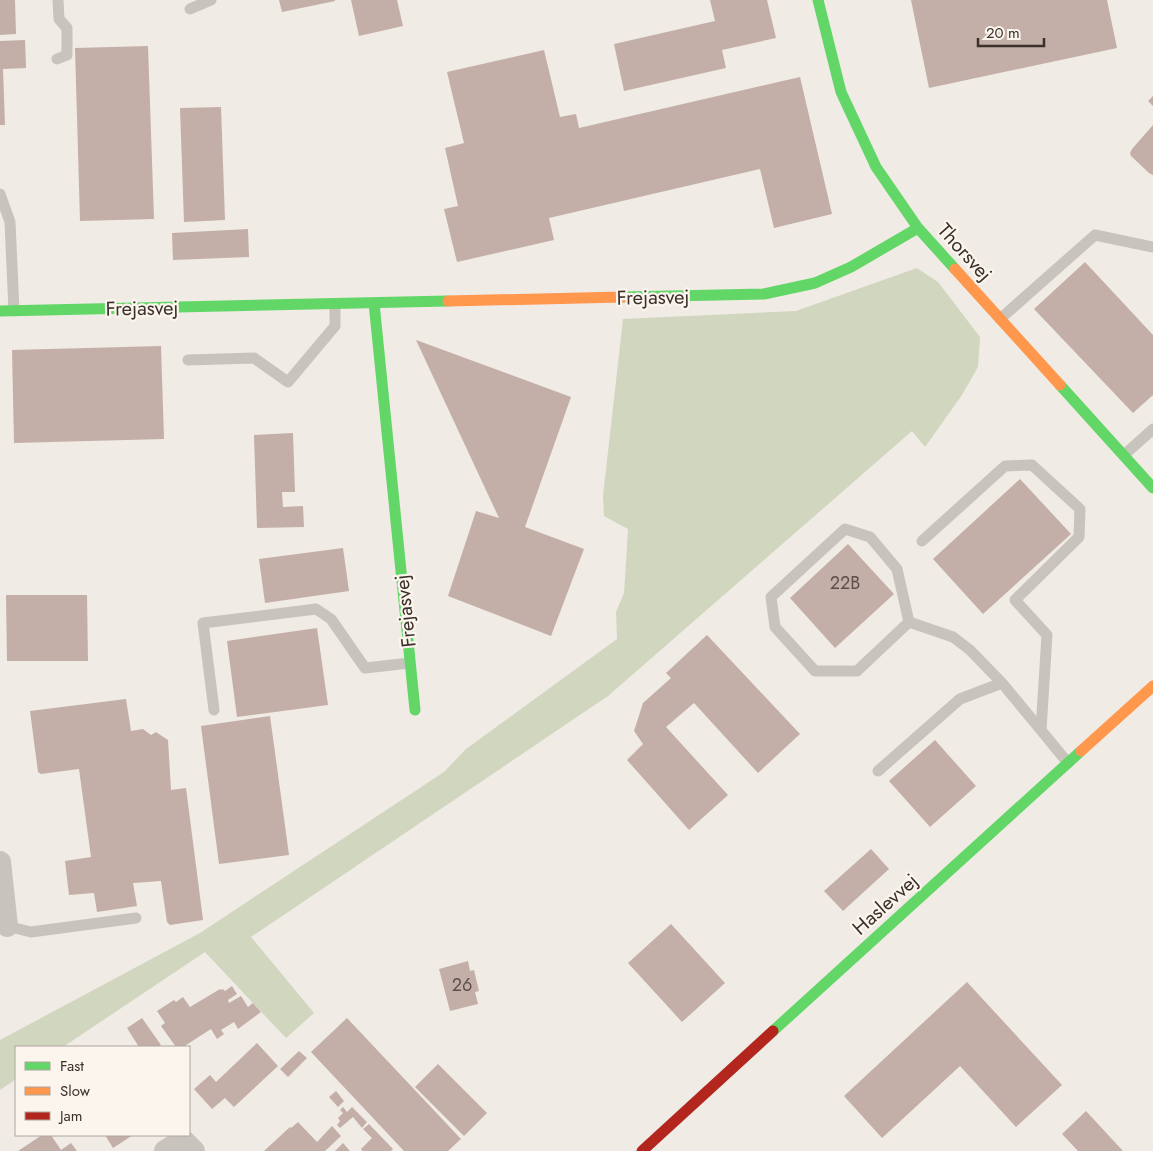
<svg xmlns="http://www.w3.org/2000/svg" width="1153" height="1151" font-family="Jost,sans-serif">
  <rect width="100%" height="100%" fill="#f0ebe5"/>
  <path fill="#d1d6bf" d="M917,268L938,282L980,337L978,367L962,395L925,447L912,431L608,696L251,937L314,1013L286,1038L205,952L63,1047H16V1079L0,1090V1040L200,933L444,772L466,749L617,639L616,612L624,593L628,529L604,516L603,496L623,319L796,311Z"/>
  <path fill="#c3afa7" d="M0,0H15L16,34L0,35Z
    M279,0H335V1L282,12Z
    M351,0H397L403,26L359,36Z
    M710,0H767L776,38L722,50L726,68L624,91L614,44L715,21Z
    M911,0H1107L1117,48L929,88Z
    M25,40L26,68L3,69L5,125H0V41Z
    M148,46L154,219L80,221L75,48Z
    M544,50L560,117L576,114L579,128L800,77L832,214L774,228L760,169L549,218L554,240L457,262L444,209L458,206L445,148L464,143L447,72Z
    M1153,96V106L1148,101Z
    M221,107L225,220L184,222L180,108Z
    M1153,125V175L1149,173L1131,156L1130,153L1132,149Z
    M248,229L249,257L173,260L172,233Z
    M1085,262L1153,335V395L1133,413L1034,309Z
    M416,340L571,397L525,527L584,549L551,636L448,596L476,511L499,518Z
    M161,346L164,439L14,443L12,350Z
    M293,433L295,492H282L283,507L303,506L304,527L257,528L254,435Z
    M1020,479L1071,534L983,614L933,559Z
    M848,544L894,594L835,648L790,598Z
    M343,548L349,591L265,603L259,559Z
    M6,595H87L88,661H7Z
    M317,628L328,705L237,717L227,641Z
    M707,635L800,734L758,773L694,703L666,727L728,795L689,830L627,760L643,744L634,731L643,703L671,678L666,673Z
    M126,699L131,731L143,729L151,735L156,732L168,740L171,790L186,788L203,920L170,925L167,922L161,881L133,883L137,906L97,912L94,893L69,895L65,861L91,857L79,769L41,774L38,772L30,711Z
    M270,716L289,855L219,864L201,726Z
    M935,740L976,786L930,827L889,781Z
    M871,849L889,869L843,911L824,891Z
    M671,924L725,983L682,1022L628,963Z
    M468,961L470,971L474,970L479,991L475,992L478,1004L450,1011L439,969Z
    M967,982L1062,1085L1016,1127L960,1066L882,1138L844,1096Z
    M232,986L237,994L228,1000L229,1003L241,996L248,1007L253,1003L261,1012L238,1029L234,1022L221,1030L224,1034L217,1039L211,1029L183,1047H176L161,1026L165,1023L157,1011L174,1000L176,1002L183,997L190,1007L220,989L221,990L223,989L225,991Z
    M142,1018L161,1045L158,1047H139L127,1028Z
    M347,1018L461,1139L448,1151H404L311,1052Z
    M257,1043L278,1066L234,1107L225,1098L212,1109L194,1089L210,1075L216,1082Z
    M299,1051L307,1058L288,1077L280,1069Z
    M438,1064L487,1113L464,1136L415,1087Z
    M336,1091L344,1101L338,1107L329,1097Z
    M343,1107L347,1112L352,1107L367,1122L362,1128L353,1117L340,1128L337,1125L340,1121L338,1118L343,1113L340,1110Z
    M1086,1111L1123,1151H1078L1062,1134Z
    M298,1122L317,1142L332,1126L341,1136L325,1151H264L290,1127L291,1128Z
    M369,1124L393,1149L391,1151H362L361,1149L372,1138L363,1129Z
    M42,1135H51L61,1150L71,1143L77,1151H18Z
    M105,1135H133L113,1148Z
    M343,1143L350,1151H335Z"/>
  <g fill="none" stroke-linecap="round" stroke-linejoin="round">
    <path stroke="#c9c3be" stroke-width="11" d="M190,9L211,0
      M57,59L67,55V28L59,19L58,0
      M0,194L10,222L14,311
      M1000,319L1095,235L1153,247
      M188,360L254,358L288,382L335,326V304
      M1124,455L1153,429
      M922,541L1005,466L1032,465L1080,509L1079,537L1015,600L1047,635L1041,730
      M909,622L897,569L870,537L845,529L771,597L775,627L815,671H857L909,622L953,637L970,650L1002,683L1068,763
      M214,710L203,623L316,609L331,619L365,668L410,663
      M878,771L960,699L1002,683
      M4,928L7,926L31,932L136,918"/>
    <path stroke="#c9c3be" stroke-width="22" d="M0,862L7,926
      M165,1151L183,1140L194,1151"/>
    <path stroke="#63d668" stroke-width="11" d="M818,0L841,92L876,167L918,228L955,269
      M623,297L764,294L815,283L851,267L918,228
      M374,303L415,710
      M0,311L448,301
      M1060,385L1153,488
      M773,1031L1081,751"/>
    <path stroke="#ff974d" stroke-width="11" d="M955,269L1060,385
      M448,301L623,297
      M1081,751L1153,686"/>
    <path stroke="#b3261e" stroke-width="11" d="M642,1151L773,1031"/>
  </g>
  <g text-anchor="middle" stroke-width="4.5" stroke-linejoin="round" paint-order="stroke">
    <g font-size="18" fill="#5d504a">
      <text x="845" y="589">22B</text>
      <text x="462" y="991">26</text>
    </g>
    <g font-size="20" fill="#3b302b" stroke="#fbf5ee">
      <text transform="translate(965 252) rotate(48)" y="7">Thorsvej</text>
      <text transform="translate(653 297) rotate(-1)" y="7">Frejasvej</text>
      <text transform="translate(142 308) rotate(-1)" y="7">Frejasvej</text>
      <text transform="translate(405 611) rotate(-96)" y="7">Frejasvej</text>
      <text transform="translate(885 904) rotate(-42)" y="7">Haslevvej</text>
    </g>
  </g>
  <rect x="15" y="1046" width="175" height="90" fill="#fbf5ee" stroke="#aea6a0"/>
  <rect x="25" y="1062" width="25" height="8" fill="#63d668" stroke="#aea6a0"/>
  <text x="60" y="1071" font-size="15" fill="#3b302b">Fast</text>
  <rect x="25" y="1087" width="25" height="8" fill="#ff974d" stroke="#aea6a0"/>
  <text x="60" y="1096" font-size="15" fill="#3b302b">Slow</text>
  <rect x="25" y="1112" width="25" height="8" fill="#b3261e" stroke="#aea6a0"/>
  <text x="60" y="1121" font-size="15" fill="#3b302b">Jam</text>
  <path d="M978 38v8h66v-8" fill="none" stroke="#3b302b" stroke-width="2.5"/>
  <text x="986" y="38" font-size="15" fill="#3b302b" stroke="#fbf5ee" stroke-width="4" paint-order="stroke">20 m</text>
</svg>
